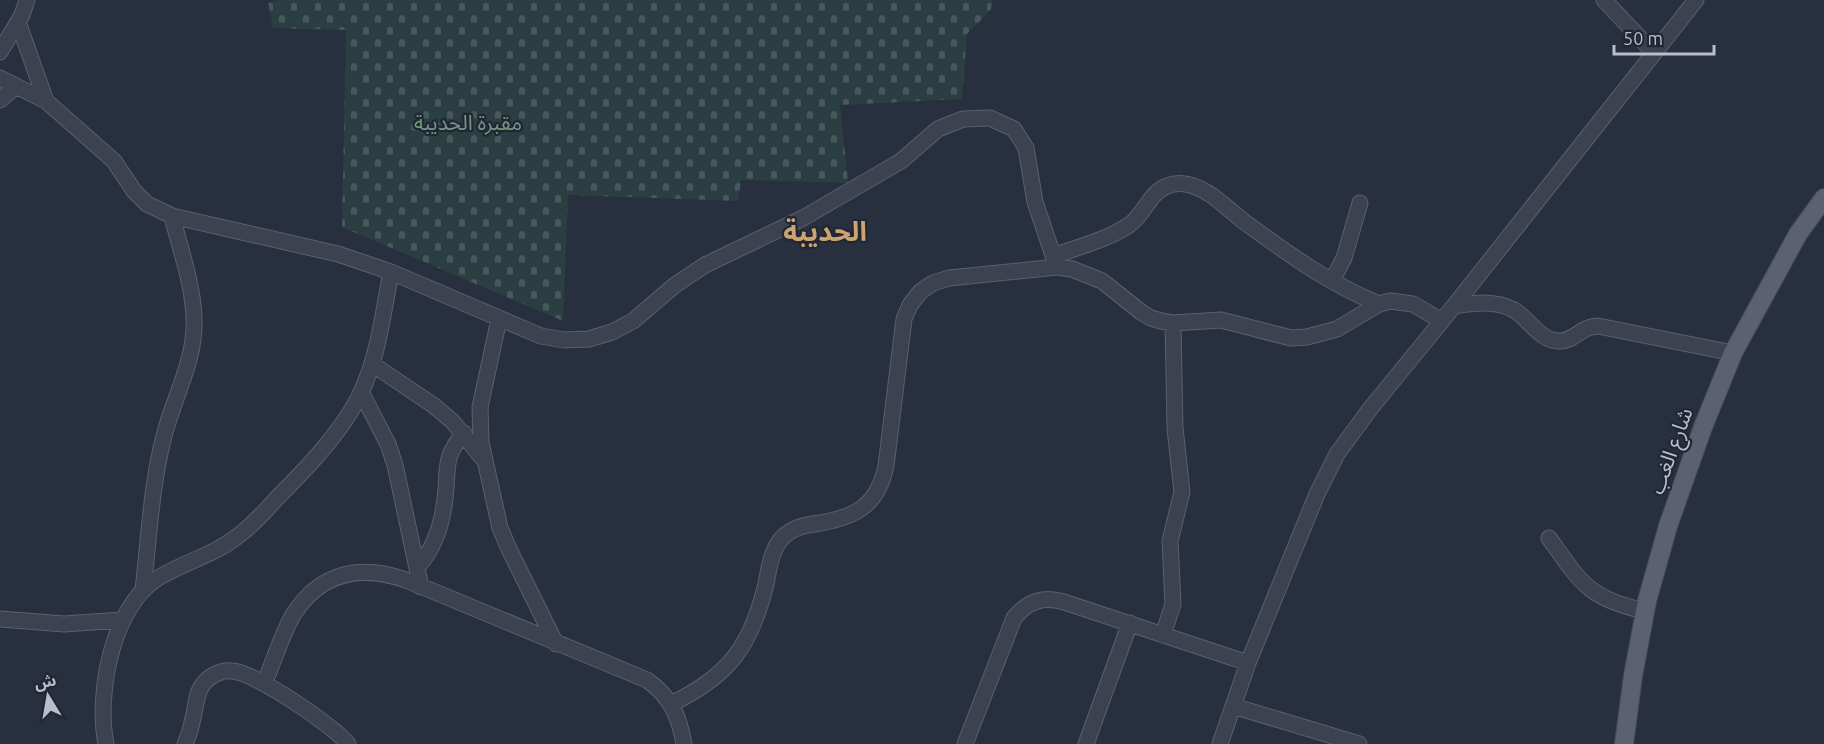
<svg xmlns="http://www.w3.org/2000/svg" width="1824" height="744" font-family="Ubuntu,'Noto Sans Arabic',sans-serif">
  <defs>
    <pattern id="cemetery-stones" width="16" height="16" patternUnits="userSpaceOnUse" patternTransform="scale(1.5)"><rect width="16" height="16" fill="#2b3e42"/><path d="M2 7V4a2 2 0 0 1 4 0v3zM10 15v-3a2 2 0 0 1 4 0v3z" fill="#48585c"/></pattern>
  </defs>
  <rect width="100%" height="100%" fill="#283040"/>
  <path fill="url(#cemetery-stones)" d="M280,0H992L991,10L967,34L962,99L840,105L848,183L741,180L738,201L568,195L563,321L342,227L346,30L273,28L268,2Z"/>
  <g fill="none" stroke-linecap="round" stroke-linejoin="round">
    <defs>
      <path id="minor" d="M1604,0L1654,53
        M18,22L46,101
        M0,52L22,15L27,0
        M0,78L46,101L114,161L134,191L147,204L172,216L338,254L391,272L541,336L564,340L589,339L612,332L633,321L675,285L705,265L803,218L901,161L938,129L963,119L990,118L1014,129L1026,148L1035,202L1057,267
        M0,100L15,87
        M1053,256C1078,247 1107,240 1129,225C1145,214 1149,193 1167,186C1174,183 1183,183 1190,185C1213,191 1231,213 1250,226C1291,256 1332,285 1379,304
        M1332,281L1344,258L1360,203
        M1454,306C1473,303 1496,300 1514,310C1529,319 1541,342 1560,341C1575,341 1581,326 1598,326L1733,353
        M499,319L480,407L481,442L500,528L509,549L556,644
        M372,364L433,405L452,421L483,459
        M361,392L388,444L395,465L421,587
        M1549,538C1581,583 1589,599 1645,611
        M417,567C435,549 442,524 445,499C449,468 442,459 464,433
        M143,590C149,539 151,486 164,436C174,396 196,360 194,318C193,284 180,249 172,216
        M0,619L64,624L122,620
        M1163,635L1173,604L1170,541L1182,492L1175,428L1173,323
        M264,684C274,661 281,636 293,615C320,572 360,564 406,580L647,680C671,697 679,716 684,744
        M671,704C729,676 751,646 766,584C769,569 771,550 782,538C793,527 805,525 820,523C857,517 878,504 886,466L904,319L910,305L920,292L933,283L949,278L1057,267L1072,269L1102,281L1141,312L1151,318L1161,321L1173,323L1221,320L1291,338L1307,337L1337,329L1379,304L1390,301L1413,304L1442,321
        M1233,706L1359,744
        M106,744C96,695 112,606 158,578C184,562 214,555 238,536C253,525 265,511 277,498C304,471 331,443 351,411C377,370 382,318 391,272
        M185,744C188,737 191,730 192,722C196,710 195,693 204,683C210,675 222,670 232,671C255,672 334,726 348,744
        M965,744L1014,618C1028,601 1043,596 1064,602L1248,663
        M1086,744L1130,623
        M1220,744L1248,663L1317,494L1337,454L1370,409L1454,306L1696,0"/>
      <path id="major" d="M1624,744L1633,676L1647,601L1668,526L1703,427L1733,353L1798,234L1824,198"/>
    </defs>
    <use href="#minor" stroke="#5a606d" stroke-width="17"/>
    <use href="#major" stroke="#464b59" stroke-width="20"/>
    <use href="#minor" stroke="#3c4250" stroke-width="15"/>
    <use href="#major" stroke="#5b6170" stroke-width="18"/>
  </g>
  <g text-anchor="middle" stroke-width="4.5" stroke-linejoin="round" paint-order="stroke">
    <g font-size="21" fill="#72997f" stroke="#212735">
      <text x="468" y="130">مقبرة الحديبة</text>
    </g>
    <g font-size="21" fill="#b9beca" stroke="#212735">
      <text transform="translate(1671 451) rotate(-70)" y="7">شارع الغب</text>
    </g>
    <g font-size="27" font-weight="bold" fill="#cea370" stroke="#212735">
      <text x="825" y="241">الحديبة</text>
    </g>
  </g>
  <g transform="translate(48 696) rotate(349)" stroke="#212735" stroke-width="4.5" paint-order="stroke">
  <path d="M0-4.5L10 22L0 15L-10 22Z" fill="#b9beca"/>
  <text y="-9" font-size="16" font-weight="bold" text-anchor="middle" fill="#b9beca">ش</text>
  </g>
  <path d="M1614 45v9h100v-9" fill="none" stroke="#b9beca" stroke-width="3"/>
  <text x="1623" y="45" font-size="18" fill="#b9beca" stroke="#212735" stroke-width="4.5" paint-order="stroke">50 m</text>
</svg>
